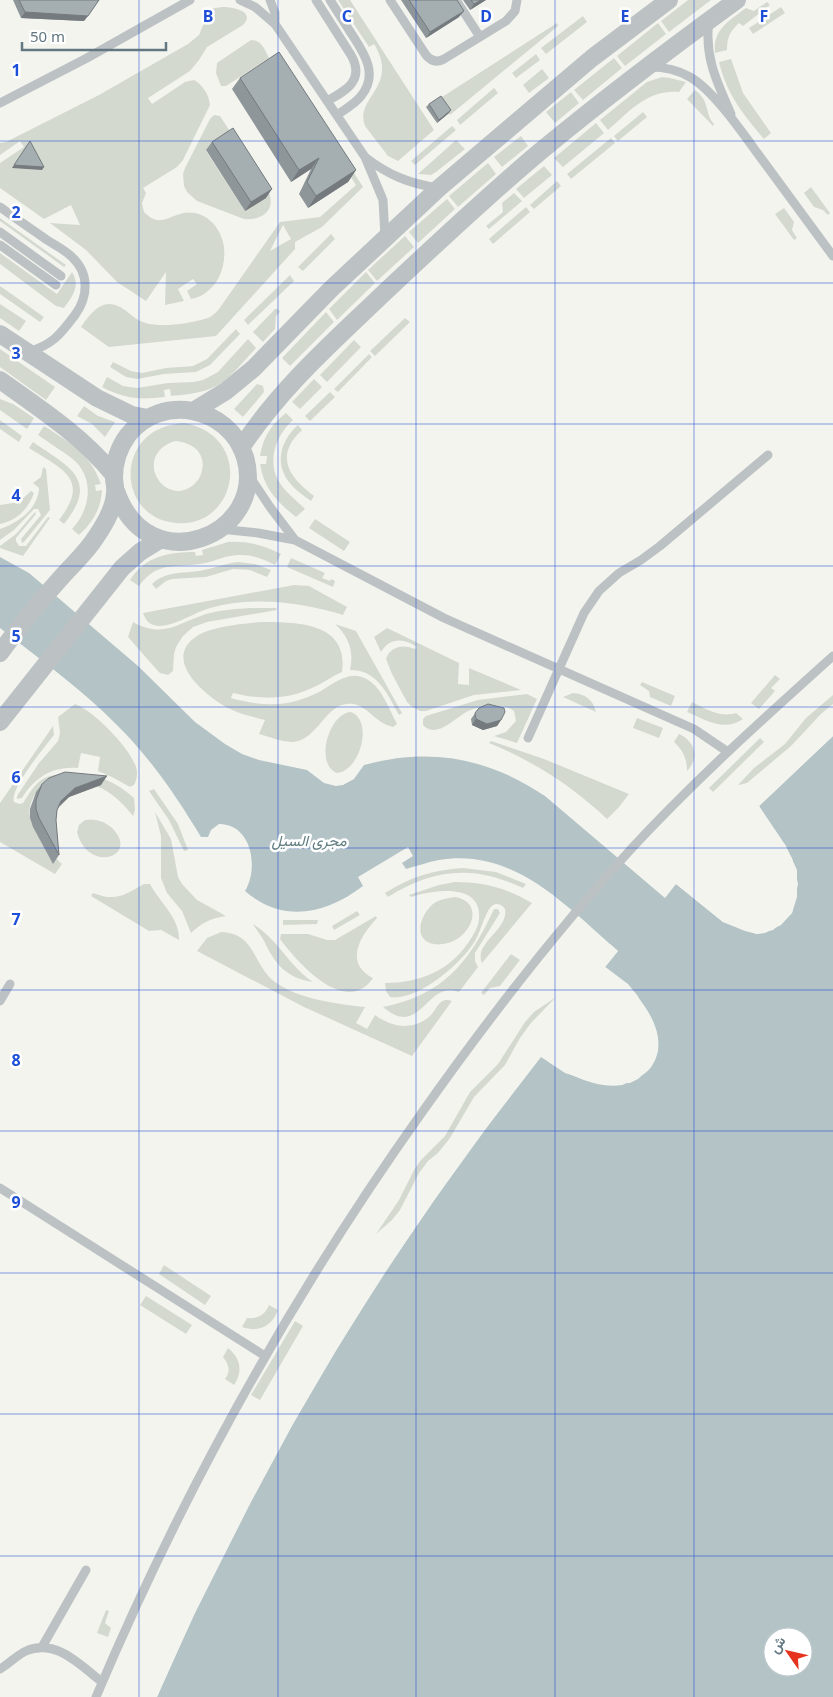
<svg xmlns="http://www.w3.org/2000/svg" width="833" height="1697" font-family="'Noto Sans',Vazirmatn,sans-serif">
  <rect width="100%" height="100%" fill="#f4f4ef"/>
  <path fill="#d4d9cf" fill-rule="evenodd" d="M338,0H350L434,130L398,161L388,156L365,126C354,97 400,87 374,44L369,47Z
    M688,0H711L669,32L661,21Z
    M767,2L770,5L743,26L739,23C730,31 727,38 727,50L715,53C712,30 730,20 746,8L754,11Z
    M222,7C233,7 256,11 243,25L207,47L199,60L190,71L148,98L152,104L185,82L194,80C203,85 209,95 210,105L183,160L177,167L143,188L146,193L142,203L144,212C148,216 152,219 157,220C165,221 172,216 180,214C200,208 218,222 223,242C226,254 224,268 218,279C212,289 203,297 191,299L187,291L197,284L193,279L178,289L184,301L165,305L166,272L146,301L117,282L86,250L50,223L80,225L71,205L44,219L0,188V163L24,147L20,141L0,155V143L6,142L99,95L188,44L199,35L210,9Z
    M781,7L785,13L753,34L749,28Z
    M583,16L587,22L546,54L541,48Z
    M557,23L558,26L450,115L439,99Z
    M658,23L666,34L625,66L617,56Z
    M251,40C262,40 265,50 269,58L226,86H221L216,73L217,63Z
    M536,54L540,60L516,78L512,73Z
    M614,58L622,68L583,100L574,90Z
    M731,59L743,93L771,133L764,139C743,114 727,95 719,62Z
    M542,69L549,78L529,93L523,85Z
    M662,77L670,78L686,82L679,92C648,89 630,111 608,130L600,120L647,82Z
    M494,88L498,93L460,125L457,120Z
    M695,90C711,102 704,113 714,124L713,126L687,99Z
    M571,92L579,103L555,123L546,112Z
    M643,112L647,117L618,141L614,136Z
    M214,115L220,116L237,142L206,151L245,211L265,198L269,193C276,211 261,221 244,219L197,201L187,192L184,186L183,174L185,168L210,119Z
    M596,123L604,133L563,167L554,158Z
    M452,126L456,130L415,165L411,161Z
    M521,136L528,146L502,167L494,157Z
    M611,138L615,143L571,179L567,174Z
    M456,140L465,149L436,172L431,175L418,174Z
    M340,151L363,187L322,227L295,242V249L216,336L109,347L81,327C90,314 102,297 120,307C128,311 134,319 143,322C156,328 189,324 204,319C210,318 215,314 219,309L280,222L320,217L356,185L336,154ZM283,225L291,239L270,251Z
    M488,163L496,174L458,207L449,196Z
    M544,166L552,175L524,198L516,189Z
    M557,181L561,186L534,209L530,205Z
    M811,187L830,213L828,215L823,210L814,207L804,193Z
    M514,193L522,201L489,229L486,226L503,212L502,203Z
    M447,199L455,209L418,243L409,232Z
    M526,207L530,212L493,244L489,239Z
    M784,208L794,222L792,230L797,238L794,240L775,214Z
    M0,218L66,265L64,267L0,221Z
    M331,234L335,239L303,271L298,267Z
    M405,236L414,247L377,281L368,270Z
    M0,253L57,294L72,272C81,286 72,297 64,308L56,306L0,264Z
    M366,272L375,283L337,320L329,309Z
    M290,275L294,281L248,325L244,320Z
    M0,286L44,317L40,322L0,294Z
    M0,304L26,321L19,331L0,318Z
    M275,309H278L280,312L276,316L275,329L263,342L253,332Z
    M326,312L334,322L290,366L282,358Z
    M405,318L410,322L375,356L370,351Z
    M236,329L240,334L210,365L196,372L164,374L137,379L126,377L110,367L113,362L131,371L142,373L166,368L193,366L207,359Z
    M248,339L256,348C224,383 221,392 171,396L170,389L164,390L165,397C139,400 125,399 102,387L107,377L123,386L137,388L168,383L194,382L203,380L218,372Z
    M354,340L361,347L327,382L320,375Z
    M0,349L55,387L46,400L0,367Z
    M369,354L372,357L338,392L334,389Z
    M314,379L322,387L300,409L292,402Z
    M257,384L263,386L264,392L243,417L234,409Z
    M330,392L335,397L310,421L305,416Z
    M0,399L13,404L34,418L27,429L0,410Z
    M84,406L98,416L115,422L105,437L92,424L77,416Z
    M286,413L293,420C277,434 267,459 278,480C284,491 296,500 305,509L296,517C277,502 264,489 260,464H266L267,456H260C263,437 271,425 286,413Z
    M0,420L22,436L19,442L0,429Z
    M185,423C256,438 236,529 176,523C115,518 113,426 185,423ZM175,441C191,442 206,452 202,470C201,477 197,482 192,486C163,507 132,455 175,441Z
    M298,425L302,430C274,456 289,477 314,496L311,501C303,495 295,490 289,482C274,463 281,440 298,425Z
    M44,426C70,443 90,453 101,484L95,485L96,491L102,490C101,509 93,522 79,535L72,529C89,511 95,482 76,462C65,452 50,444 38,435Z
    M33,442C69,467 100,479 64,524L59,520C91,479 62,469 29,448Z
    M43,467L46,469L50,510L24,542L22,543L21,539L41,515L38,509H34L14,530L0,540V529C18,523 38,509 39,488L33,483L41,477Z
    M31,491L34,493C28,509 18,520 0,524V505L19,502Z
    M35,512L36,514L16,538V541L19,546H26L48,517L50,518L23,556L0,548V546L16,534Z
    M315,519L350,542L344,551L309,528Z
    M228,542C248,541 264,545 281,554L275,565C265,560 254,555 242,555C229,554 218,560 205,563C178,569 159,559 139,586L130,580C145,556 169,552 195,552L196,556L203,555L202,550Z
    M291,558L325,573L322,578L330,581L331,579L335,581L333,587L287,567Z
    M238,562L255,564L271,570L267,577L250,570L233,569L206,577L172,579L166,581L156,589L152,584C167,570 185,574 204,570C216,568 226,563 238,562Z
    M294,585L309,586L347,607L343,615C301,602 253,596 210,608C193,613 177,625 160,626C150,626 146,621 143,613Z
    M249,608H276L277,610L207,622L193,627L183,636L176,647L174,654L173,671L168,675L160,673L157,670L128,637L133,622C163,639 178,623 206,614C220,610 235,609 249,608Z
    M261,622C297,622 349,622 342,672C332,676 324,683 314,687C288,700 261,700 233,693L231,698C253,704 274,707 296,701C305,698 314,695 321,691C338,681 352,668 371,682C383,691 390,711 397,724L393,727C375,723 368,706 353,704C326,700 319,740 293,742C282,742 270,737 259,734L265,720C253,717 239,714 228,708C205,696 161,659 197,636C213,626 243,624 261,622Z
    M335,624L356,631L402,713L399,715C387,694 378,670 350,670C354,651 349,637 335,624Z
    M387,628L459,663L458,684L469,685V668L521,690L474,695L426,711H420L411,706L407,702L392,674L386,659C390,646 404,644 415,649L417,647C404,638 390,637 381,652L374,637Z
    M775,675L780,679L771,688L775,691L759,709L751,703Z
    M642,682L675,696L671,706L650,697L649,691L640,685Z
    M573,693C586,694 593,700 596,712L563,697Z
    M527,694L537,699L517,743L494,736L506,732L516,721L514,711C509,707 505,707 499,706C488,705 478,707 468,711C456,717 436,740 423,725V719L426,716L478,700Z
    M833,695V704L821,714L791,746L747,783L738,785L754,768L785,744L806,718Z
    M692,702C706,709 720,718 736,713L743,719C724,732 706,720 687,712Z
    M75,704C93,710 130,748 136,767C138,773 137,779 134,785L130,787L112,777L98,771L100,757L81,753L78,768C53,766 35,777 22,798L17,799V796L39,763L58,741L60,733L58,717Z
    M351,712C374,721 360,771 337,773C314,764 329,713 351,712Z
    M637,718L663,728L659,738L633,728Z
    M53,726L54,735C45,747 9,789 14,802L20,804L23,803C28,796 32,787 40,781C46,776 54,775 62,774C89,770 114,780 134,798L135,810L133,816C123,803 107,787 90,785C80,783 48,791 36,792C32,800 27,810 31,819C35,832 52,855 62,864L55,874L0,842V803Z
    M679,734C695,741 700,758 687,771C687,759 683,750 674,742Z
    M760,738L764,742L713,792L709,788Z
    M491,741L544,759L629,794L619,807L607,819C572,786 535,762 489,743Z
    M154,789L178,824L188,850L184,851L169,820L149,791Z
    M155,812L171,839L178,877L182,884L197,900L226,916C212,918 201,923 191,933L182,911L167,893L161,878V836Z
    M85,820C94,818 104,821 111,827C142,856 88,875 77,832L79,825Z
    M463,868L496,872L526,884L523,888C474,865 434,868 388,897L385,893C410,877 433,870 463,868Z
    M455,882C484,882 507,888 532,903L482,963C473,943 509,930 505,909C502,905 497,902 492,906C486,910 480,933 475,941C462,963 417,1002 390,997L386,991L385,983C419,983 449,971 468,943C473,936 479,926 479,918C482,882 432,890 411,897L409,895L439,885Z
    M144,884H150C160,903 180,918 179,940L161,930L149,931L91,896L93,893C117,902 124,895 144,884Z
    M455,897C490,903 467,949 434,944C410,940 422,910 436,902C442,899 449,898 455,897Z
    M494,909H498L500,913L475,953V961L478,967L459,992C426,979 421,1040 383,1007C443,995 469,963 494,909Z
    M357,911L360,915L334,930L332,926Z
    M376,916L377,918C361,935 343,963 373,978C346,1018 297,962 280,939L281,934H308L327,940H335Z
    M283,920H318L317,924L283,925Z
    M253,924C279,940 289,966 313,982C286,978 275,964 264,941C261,935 256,930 253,924Z
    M221,932C256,933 252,964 275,982C298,999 337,1004 365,1007L356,1023L367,1029L375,1015C391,1027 412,1031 429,1017C434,1013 436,1006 441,1002C445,999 448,1000 452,1001L412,1056L304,1007L197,951L207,938Z
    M511,954L520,960L500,986L490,988L484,995L481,993Z
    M556,997L531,1023L520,1038L505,1065L474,1097L450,1138L438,1153L428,1161L419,1173L400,1210L392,1220L376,1234L399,1200L414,1170L421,1160L445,1136L470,1092L498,1064L525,1022L534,1012Z
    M164,1265L211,1296L205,1305L159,1274Z
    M146,1296L192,1325L186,1334L140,1305Z
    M269,1305L278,1310C272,1326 259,1333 242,1327L247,1318C258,1319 265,1315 269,1305Z
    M295,1321L303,1326L260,1400L251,1395Z
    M228,1348C241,1358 243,1372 234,1385L225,1379C231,1371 229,1365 223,1357Z
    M106,1610L109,1611L105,1623L111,1628L108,1637L97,1633Z"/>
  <path fill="#b4c3c6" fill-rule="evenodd" d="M0,557L29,573L138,666L195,722L225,744L242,754L259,760L307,770L324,783L336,786L343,785L354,779L364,765C431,747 488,758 545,796L665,898L676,884L723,922L757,934L773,930L792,913L798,884L792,858L759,806L833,736V1697H157C232,1522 326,1355 435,1199C469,1150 505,1103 541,1056C560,1071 596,1090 622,1085C626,1084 631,1080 636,1078C642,1075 647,1073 651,1067C676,1032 632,985 605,967L618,951C567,907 514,847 439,860C428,862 417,866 406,869L402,863L413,856L408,847L358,877L363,886C326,914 283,924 245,891C259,868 252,824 219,824L211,830L208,837H201C181,804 160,772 134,743C95,699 46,664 0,628ZM773,1637H803V1667H773Z"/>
  <path fill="#f4f4ef" d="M833,734V736L759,806L786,846L797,870V897L792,913L781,925L765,933L757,934L745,931L723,922L676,884L678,882L715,913L735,926L757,931L765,930L779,923L785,918L790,912L795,897L794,871L784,847L757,806Z
    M610,944L618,951L605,967L628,984L637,995L652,1020L657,1033L658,1051L651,1067L638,1079L630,1083L607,1084L593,1082L565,1073L541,1057L487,1127L435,1199L385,1272L338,1347L293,1424L251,1502L194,1615L157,1697H155L192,1613L220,1557L291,1422L336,1346L383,1271L433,1197L485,1125L539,1055L542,1054L566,1070L579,1076L607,1082L629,1081L637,1077L649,1066L655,1051V1034L650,1021L635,997L626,986L603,968V965L614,952L608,946Z"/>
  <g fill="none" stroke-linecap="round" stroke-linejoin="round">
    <path stroke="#bcc2c4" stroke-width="9" d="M240,0L255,7L275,24L365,157L383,200L385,237
      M270,0L275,13V24
      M316,0L351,55C365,80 347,90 327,101
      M330,0C337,11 344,22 351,33C364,53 379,74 361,96C355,104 345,109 337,115
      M390,0L426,55C431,61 437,63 444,59L506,21L515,11L517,0
      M456,0L480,37
      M709,21C704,57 717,82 731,114
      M650,67C664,67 678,70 690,77C713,90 742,132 758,154C783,188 808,222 833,256
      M0,103L87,58L190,0
      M365,157C388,175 410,184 439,188
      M0,207C15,218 31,229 47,240C55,245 65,250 72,257C90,274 88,297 75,315C60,335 52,345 28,352
      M0,232L61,276
      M0,245L56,285
      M250,477L270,507L295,540
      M220,529L258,533L295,540L444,618L694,729L728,752
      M528,738L584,613L599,591L619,573L641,560L660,546L768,455
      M0,1001L10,984
      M0,1188L265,1356
      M42,1647L86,1570
      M0,1669C9,1664 17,1655 26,1651C56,1638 80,1665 102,1682
      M96,1697C184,1489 292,1295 423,1111C488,1019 556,931 632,848C695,780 764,718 833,656"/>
    <path stroke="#bcc2c4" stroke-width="18" d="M0,334L97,398L132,415L148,418
      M0,380C41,409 82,436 114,475
      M195,410L226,391L254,368L331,289L439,188L592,58L669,0
      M241,448C280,388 334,341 385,292C436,244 488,195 542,150C605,98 671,48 737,0
      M0,653C18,628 38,603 59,580C71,566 86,553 96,537C105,524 114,508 115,493C116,488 114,482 114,478C114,463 119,447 128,435C161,393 229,406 245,457C268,535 148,584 116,491
      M0,722L122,568L140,552L161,539"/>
  </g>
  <path fill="#8e9699" d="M13,0H99L84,21L21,18Z
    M401,0H457L459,17L426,38Z
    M463,0H486L470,10Z
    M240,78L356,170L348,182L308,208L299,194L311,169L291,182L232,89Z
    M429,104L449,113L437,123L426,107Z
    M212,142L266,198L245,211L206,150Z
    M479,708L501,720L497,726L483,730L472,725L471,719Z
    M42,784L101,785L69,797L59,807L57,810L56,820L59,855L53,864L33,827L30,818V809L36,792Z"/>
  <path fill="#747a7d" d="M481,0H486L470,10L474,4Z
    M464,11L459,17L426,38L430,32Z
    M25,12L88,16L84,21L21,18Z
    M451,110L449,113L437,123L439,120Z
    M319,158L311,169L291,182L299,170Z
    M14,165L44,167L42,170L12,168Z
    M356,170L348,182L308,208L316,196Z
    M272,189L266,198L245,211L251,202Z
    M476,719L501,720L497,726L483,730L472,725Z
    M107,776L101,785L69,797L55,810L61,801L75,788Z"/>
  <path fill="#a5afb2" stroke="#747a7d" d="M19,0H99L88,16L25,12Z
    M409,0H457L464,11L430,32Z
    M471,0H481L474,4Z
    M279,52L356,170L316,196L307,182L319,158L299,170L240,78Z
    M441,96L451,110L439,120L429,104Z
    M233,128L272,189L251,202L212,142Z
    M30,141L44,167L14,165Z
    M488,704L504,708L505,712L501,720L487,724L476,719L475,713L479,708Z
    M65,772L107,776L75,788L61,801L57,810L56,820L59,855L39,818L36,809V800L42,784L49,778Z"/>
  <path fill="none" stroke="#1d4ed8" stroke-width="1" stroke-opacity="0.55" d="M139,0V1697M278,0V1697M416,0V1697M555,0V1697M694,0V1697M0,141H833M0,283H833M0,424H833M0,566H833M0,707H833M0,848H833M0,990H833M0,1131H833M0,1273H833M0,1414H833M0,1556H833"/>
  <g text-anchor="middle" stroke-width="5" stroke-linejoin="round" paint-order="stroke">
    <g font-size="15" font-style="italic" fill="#5e7b7f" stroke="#fff">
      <text x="309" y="846">مجرى السيل</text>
    </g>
  </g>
  <g font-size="16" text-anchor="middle" font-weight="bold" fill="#1d4ed8" stroke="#fff" stroke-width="5" stroke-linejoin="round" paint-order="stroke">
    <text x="208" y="22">B</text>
    <text x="347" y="22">C</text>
    <text x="486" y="22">D</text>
    <text x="625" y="22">E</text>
    <text x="764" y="22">F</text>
    <text x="16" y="76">1</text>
    <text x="16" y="218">2</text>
    <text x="16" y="359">3</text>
    <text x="16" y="501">4</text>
    <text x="16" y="642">5</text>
    <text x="16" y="783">6</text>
    <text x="16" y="925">7</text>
    <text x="16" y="1066">8</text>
    <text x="16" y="1208">9</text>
  </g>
  <g transform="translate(788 1652) rotate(304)"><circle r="24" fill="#ffffff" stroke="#c0c9cd"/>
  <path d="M0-4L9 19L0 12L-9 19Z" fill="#e6331d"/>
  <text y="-8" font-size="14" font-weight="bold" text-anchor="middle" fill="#627781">ش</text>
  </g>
  <path d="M22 42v8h144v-8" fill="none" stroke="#627781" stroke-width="2.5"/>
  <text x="30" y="42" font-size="15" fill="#627781" stroke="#ffffff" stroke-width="4" paint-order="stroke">50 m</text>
</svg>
